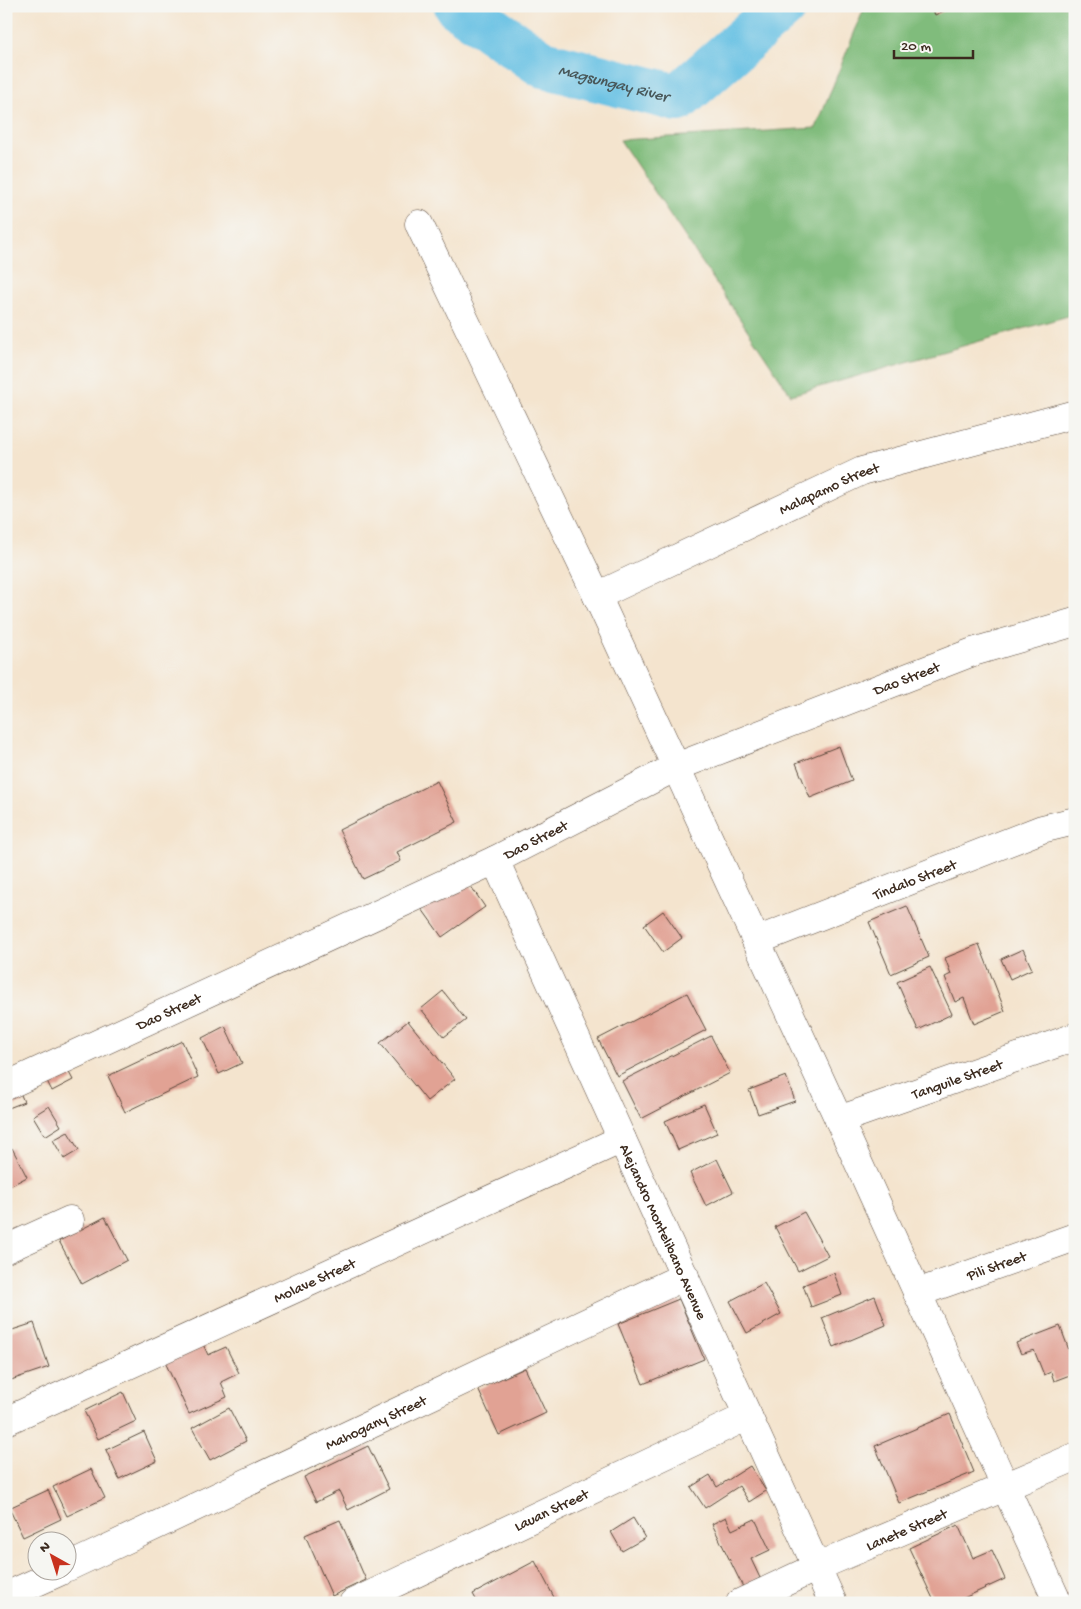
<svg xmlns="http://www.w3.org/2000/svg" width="1081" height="1609" font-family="'Gochi Hand',sans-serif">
  <rect width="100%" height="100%" fill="#f6f6f2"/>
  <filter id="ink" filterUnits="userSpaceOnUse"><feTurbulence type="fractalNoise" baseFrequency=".02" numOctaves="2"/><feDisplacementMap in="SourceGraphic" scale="10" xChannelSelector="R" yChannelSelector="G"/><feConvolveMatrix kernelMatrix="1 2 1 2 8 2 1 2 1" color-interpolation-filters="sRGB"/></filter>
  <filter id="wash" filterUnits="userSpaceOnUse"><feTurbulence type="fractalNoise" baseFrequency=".0096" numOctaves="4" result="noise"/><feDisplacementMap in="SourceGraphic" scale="20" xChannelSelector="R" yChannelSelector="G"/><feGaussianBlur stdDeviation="1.12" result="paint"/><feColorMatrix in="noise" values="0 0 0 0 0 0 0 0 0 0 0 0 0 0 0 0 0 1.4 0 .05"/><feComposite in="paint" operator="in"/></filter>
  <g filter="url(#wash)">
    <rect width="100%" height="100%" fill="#f4e4ce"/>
    <path fill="#80bc7b" stroke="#5e734c" d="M865,6H1075V314L791,395L620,140L816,128Z"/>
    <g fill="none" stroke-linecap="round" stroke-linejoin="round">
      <path stroke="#65c0e3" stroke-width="48" id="s1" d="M458,6L543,64L678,98L783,6"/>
    </g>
    <g id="blocks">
      <path fill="#e1a294" d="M931,6H954L935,15Z
        M839,746L852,781L810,798L796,763Z
        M437,781L457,822L397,852L401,861L363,879L339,830Z
        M466,879L485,907L442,937L422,909Z
        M907,906L929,957L891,974L869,922Z
        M663,911L682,938L663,952L644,925Z
        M979,944L1005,1011L974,1024L964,998L955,1002L945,977L951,974L945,958Z
        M1023,949L1032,969L1010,979L1001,959Z
        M930,967L952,1014L918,1030L897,982Z
        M443,991L466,1020L444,1037L421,1009Z
        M687,993L706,1030L617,1076L598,1039Z
        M408,1021L455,1079L427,1101L380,1043Z
        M225,1026L242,1063L219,1074L202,1038Z
        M711,1036L730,1073L641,1119L622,1081Z
        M182,1041L198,1077L125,1112L108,1076Z
        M64,1063L73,1080L52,1091L43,1073Z
        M786,1076L795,1101L758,1114L749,1090Z
        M19,1090L24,1102L6,1109V1095Z
        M704,1104L717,1133L678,1150L665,1121Z
        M49,1106L61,1126L45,1136L33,1116Z
        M68,1132L79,1150L64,1159L53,1140Z
        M12,1148L27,1177L6,1188V1152Z
        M717,1159L733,1192L706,1206L690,1173Z
        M804,1212L828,1256L798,1271L775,1227Z
        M105,1217L127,1260L82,1284L59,1241Z
        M834,1273L842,1295L811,1307L803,1285Z
        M764,1283L781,1314L747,1333L730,1301Z
        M875,1296L886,1325L834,1347L822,1318Z
        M679,1299L704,1359L643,1384L618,1324Z
        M34,1323L49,1367L11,1380L6,1364V1332Z
        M1060,1326L1075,1366V1373L1054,1381L1051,1372L1044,1375L1034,1350L1021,1354L1016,1343Z
        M203,1344L208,1355L226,1347L239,1373L221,1382L227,1397L189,1414L165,1362Z
        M525,1368L546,1413L499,1435L478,1389Z
        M123,1392L136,1421L98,1439L84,1411Z
        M229,1408L246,1441L210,1460L192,1428Z
        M950,1414L974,1472L899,1503L875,1446Z
        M144,1432L157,1461L119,1479L106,1450Z
        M368,1446L389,1489L348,1510L339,1491L316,1502L304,1477Z
        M750,1466L766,1491L749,1502L739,1486L705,1508L691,1487L710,1475L717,1487Z
        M91,1469L105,1498L67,1516L53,1487Z
        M48,1490L61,1519L23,1537L9,1508Z
        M726,1517L732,1530L755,1519L770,1550L751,1559L760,1578L743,1587L712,1524Z
        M633,1518L645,1538L622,1551L611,1532Z
        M340,1520L366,1580L332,1596L305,1535Z
        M958,1525L973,1558L992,1550L1005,1579L953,1603H935L909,1548Z
        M535,1561L557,1603H478L473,1594Z
        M1075,1590V1603H1069L1065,1594Z
        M909,1598L911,1603H889L898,1599L900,1602Z"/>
    </g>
  </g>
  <g filter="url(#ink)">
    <use href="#blocks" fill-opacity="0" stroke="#574638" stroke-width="1"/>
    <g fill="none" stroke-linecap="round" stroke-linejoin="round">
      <defs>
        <g id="minor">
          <path d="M419,224L597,596L839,1120L1058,1603"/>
          <path id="s2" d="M597,596L862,471L1075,414"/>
          <path id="s3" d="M495,860L833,1603"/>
          <path id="s4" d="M756,941L1042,829L1075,821"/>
          <path id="s5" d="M6,1086L495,860L676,767L973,652L1075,622"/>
          <path id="s6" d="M839,1120L1075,1037"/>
          <path d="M6,1249L70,1220"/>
          <path id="s7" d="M917,1293L1075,1237"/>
          <path id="s8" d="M6,1421L622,1139"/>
          <path id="s9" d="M68,1567L685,1276"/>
          <path d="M6,1596L59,1572"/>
          <path id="s10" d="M353,1603L748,1416"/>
          <path id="s11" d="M740,1603L817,1567L1075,1457"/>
        </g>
      </defs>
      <use href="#minor" stroke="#574638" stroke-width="29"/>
      <use href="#minor" stroke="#fff" stroke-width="28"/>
    </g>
  </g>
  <g text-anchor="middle" stroke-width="4.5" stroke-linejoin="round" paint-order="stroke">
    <g font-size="15" fill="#3b2a1e" stroke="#f6f6f2">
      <text dy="5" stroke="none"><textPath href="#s2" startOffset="256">Malapamo Street</textPath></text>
      <text dy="5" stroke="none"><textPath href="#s5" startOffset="989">Dao Street</textPath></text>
      <text dy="5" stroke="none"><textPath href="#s5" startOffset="584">Dao Street</textPath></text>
      <text dy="5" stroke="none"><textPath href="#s4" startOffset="170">Tindalo Street</textPath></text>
      <text dy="5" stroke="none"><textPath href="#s5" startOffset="179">Dao Street</textPath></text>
      <text dy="5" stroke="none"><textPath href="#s6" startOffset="125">Tanguile Street</textPath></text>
      <text dy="5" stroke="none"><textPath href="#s3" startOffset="408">Alejandro Montelibano Avenue</textPath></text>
      <text dy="5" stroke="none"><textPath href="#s7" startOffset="84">Pili Street</textPath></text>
      <text dy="5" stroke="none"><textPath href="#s8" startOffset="339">Molave Street</textPath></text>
      <text dy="5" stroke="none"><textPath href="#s9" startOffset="340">Mahogany Street</textPath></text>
      <text dy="5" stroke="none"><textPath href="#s10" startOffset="219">Lauan Street</textPath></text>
      <text dy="5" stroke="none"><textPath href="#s11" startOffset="182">Lanete Street</textPath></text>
    </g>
    <g font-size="16" font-style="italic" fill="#485759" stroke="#f6f6f2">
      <text dy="6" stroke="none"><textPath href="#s1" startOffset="176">Magsungay River</textPath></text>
    </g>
  </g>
  <rect width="1081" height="1609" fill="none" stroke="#f6f6f2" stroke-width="25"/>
  <g transform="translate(52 1556) rotate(321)"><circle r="24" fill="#f6f6f2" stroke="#aba49d"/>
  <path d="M0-4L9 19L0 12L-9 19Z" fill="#c8321e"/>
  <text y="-8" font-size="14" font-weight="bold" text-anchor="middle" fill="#3b2a1e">N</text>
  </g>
  <path d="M894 50v8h79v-8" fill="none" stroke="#3b2a1e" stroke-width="2.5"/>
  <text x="901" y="50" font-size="15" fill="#3b2a1e" stroke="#f6f6f2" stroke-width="4" paint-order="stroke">20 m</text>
</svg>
